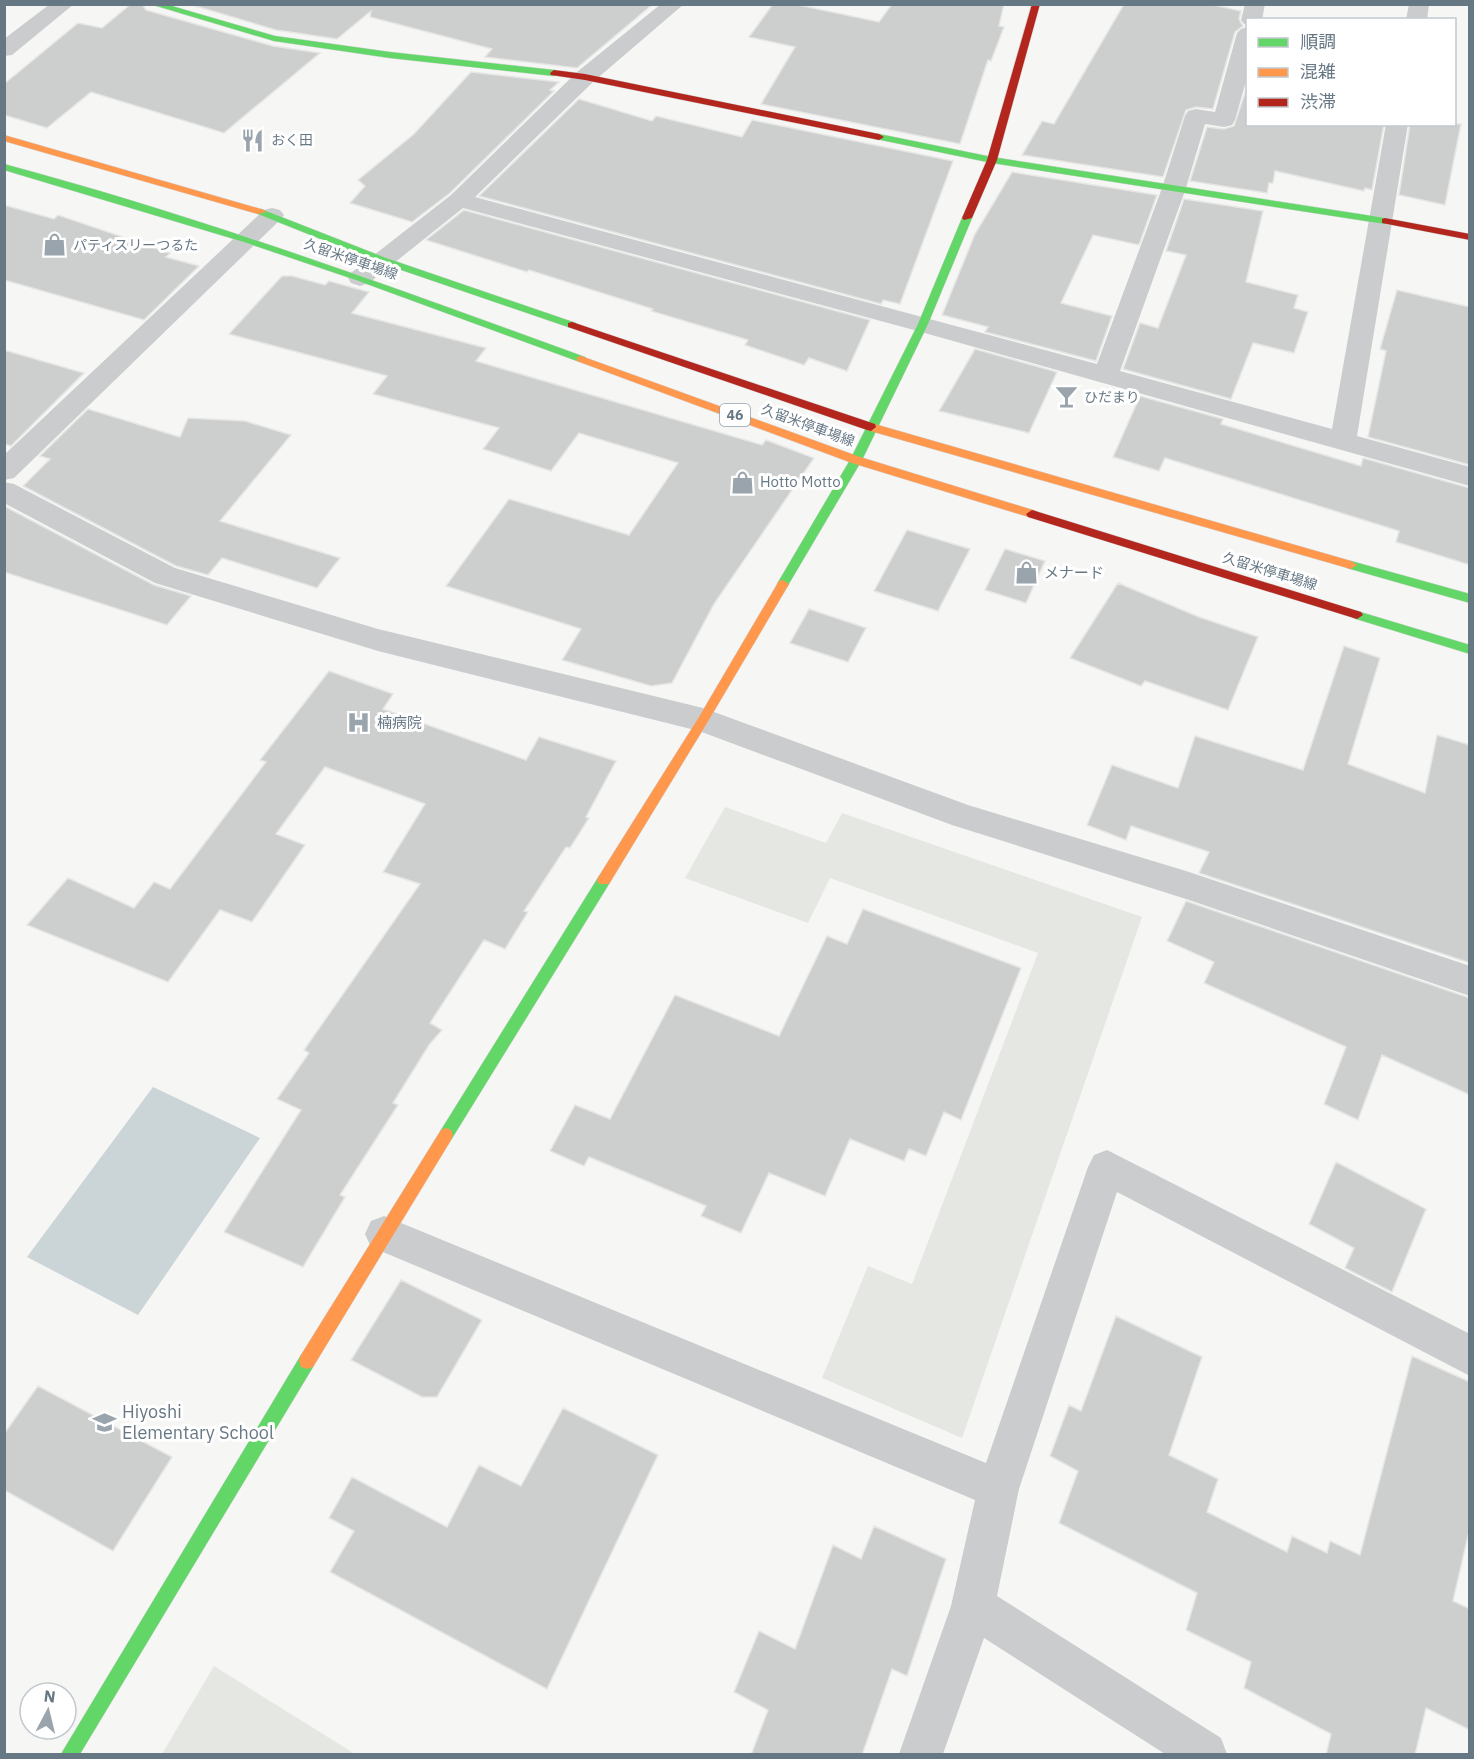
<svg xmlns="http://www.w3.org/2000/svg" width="1474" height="1759" font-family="'IBM Plex Sans','Noto Sans JP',sans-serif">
  <rect width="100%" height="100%" fill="#f6f6f5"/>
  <path fill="#e5e8e2" d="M725,807L826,843L842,813L1142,917L962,1438L822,1378L868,1266L912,1284L1038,953L830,878L808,923L685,878Z
    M214,1666L355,1754H162Z"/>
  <path fill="#cbd4d6" d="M153,1087L260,1138L138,1315L27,1257Z"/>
  <path fill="#cdcfcf" stroke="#e6e6e4" stroke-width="1.5" d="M131,4H142L146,10L273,46L320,53L224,133L91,92L47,128L4,115V84L78,23L102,28Z
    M189,4H653L577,68L485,57L492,49L370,17L371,11L337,39L276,30Z
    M773,4H794L879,22L892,4H1004L999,26L1004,27L991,61L988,60L960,144L761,104L795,47L749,37Z
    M1124,4H1209L1241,11L1239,19L1243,26L1235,32L1213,109L1196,107L1186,110L1163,177L1022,155L1042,121L1054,124Z
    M471,72L559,82L550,90L554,91L450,193L412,222L350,203L365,186L358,180L414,134Z
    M1248,84V124H1384L1372,190L1365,188L1364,191L1275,171L1273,183H1269L1267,193L1190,181L1207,127L1224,129L1234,126Z
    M579,99L652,121L656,116L742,137L752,120L953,161L900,304L883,300L881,304L479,196Z
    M1410,124H1461L1445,205L1399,195Z
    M1012,172L1157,195L1139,245L1093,235L1061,303L1112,316L1096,361L985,332L988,327L942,315L975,234Z
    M1184,199L1263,211L1246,282L1298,295L1294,308L1308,312L1294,353L1253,343L1231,399L1123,369L1140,323L1158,328L1186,255L1166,251Z
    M4,205L54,219L58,215L170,253L166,257L199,266L144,320L4,280Z
    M464,210L870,320L847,371L809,358L804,365L745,345L748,340L651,311L653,309L529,270L527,272L426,240Z
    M282,276H292L325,285L329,281L369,292L352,313L486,348L476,361L762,445L766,440L814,458L714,604L672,683L651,686L562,660L581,629L446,586L509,499L629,535L678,463L579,433L551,471L483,449L499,428L373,394L387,376L229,334Z
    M1397,290L1470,307V465L1368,437L1386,351L1380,349Z
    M975,349L1057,372L1029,433L939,411Z
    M4,350L84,373L11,446L4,444Z
    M1140,396L1223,419L1221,424L1361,466L1363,458L1470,488V565L1396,542L1399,531L1165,458L1159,471L1113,457Z
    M88,409L180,437L188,418L245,421L291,435L220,521L340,558L317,588L222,558L208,575L176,566L23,486L50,459L40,456Z
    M4,506L154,585L191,596L167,625L4,572Z
    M907,530L970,549L938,611L874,591Z
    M1005,549L1045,561L1026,603L985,590Z
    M1118,583L1199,617L1258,637L1228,710L1145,681L1141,686L1070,658Z
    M809,609L866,628L848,662L790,643Z
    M1344,646L1380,658L1348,764L1425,793L1437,735L1470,745V963L1199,873L1209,852L1131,826L1126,840L1087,825L1112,765L1178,788L1195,736L1303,770Z
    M329,671L393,694L383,709L526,760L539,737L616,761L586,817L589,818L570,848L566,847L524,911L528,912L505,949L484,940L430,1023L442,1030L429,1045L393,1103L398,1105L340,1195L345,1197L303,1267L224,1232L301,1110L277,1099L309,1053L304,1050L420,884L383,872L425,804L325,767L276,834L305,845L252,922L220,910L168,982L27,925L68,878L134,908L154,882L170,889L266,762L260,760Z
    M1186,901L1470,998V1095L1382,1055L1358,1120L1324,1104L1346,1047L1204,983L1214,962L1167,941Z
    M863,909L1021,968L961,1120L944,1112L926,1156L909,1149L904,1161L850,1139L825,1196L769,1173L741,1233L701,1216L706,1206L589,1157L584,1166L550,1151L575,1105L610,1119L675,995L779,1036L827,936L847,944Z
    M1336,1162L1426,1209L1392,1292L1345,1268L1354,1248L1309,1224Z
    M401,1280L482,1320L437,1397H422L351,1360Z
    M1116,1316L1202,1357L1169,1455L1218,1479L1207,1512L1287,1552L1292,1536L1327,1553L1330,1541L1360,1555L1412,1356L1470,1382V1527L1453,1601L1470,1609V1730L1426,1708L1415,1755H1326L1331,1734L1244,1688L1251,1662L1186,1630L1197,1593L1059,1523L1078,1471L1050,1456L1069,1405L1081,1411Z
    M38,1386L172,1457L113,1551L4,1490V1434Z
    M563,1408L658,1455L547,1689L330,1572L354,1531L329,1518L352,1477L447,1527L479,1465L521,1486Z
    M874,1526L946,1559L907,1676L892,1669L862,1755H751L768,1710L734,1692L759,1631L795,1649L833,1545L861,1559Z"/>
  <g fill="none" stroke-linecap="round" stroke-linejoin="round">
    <defs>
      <path id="fast" d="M150,4H165L275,36L390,52L554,70L558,73L554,76L390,58L274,41Z
        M879,134L992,157L1385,218L1390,221L1385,224L992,163L876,139V135Z
        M4,164C202,217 393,287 585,357L586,359L581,362L577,361L356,280L244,242L4,170Z
        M261,209L386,258L576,323L577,325L572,328L568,327L378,262L258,214L256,212Z
        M967,215L972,218L928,324L862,460L787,587H779L777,584L850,460L918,324L962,218Z
        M1351,561L1470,594V603L1347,568L1345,565L1347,562Z
        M1357,611L1470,645V654L1353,618L1351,615Z
        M604,874L609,876L611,880L609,884L451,1140L446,1142L441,1140L439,1135L441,1130L599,876Z
        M307,1353L313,1355L315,1361L313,1367L80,1754H61L301,1355Z"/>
      <path id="slow" d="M4,135L264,210L266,212L258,214L4,141Z
        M581,356L860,457L1036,511L1038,514L1032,518L852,463L577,361V357Z
        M871,423L1351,561L1357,565L1351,569L867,430L866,427Z
        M783,580L789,584L707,723L609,884H599L597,880L599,876L699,717L779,581Z
        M446,1128L451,1130L453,1135L451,1140L313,1367L307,1369L301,1367L299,1361L301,1355L441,1130Z"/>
      <path id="jam" d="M1032,4H1040L997,160L972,218L964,220L962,218L987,160Z
        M554,70L585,74L879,134L884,137L879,140L585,80L551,75L550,73Z
        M1385,218L1470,234V240L1382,223V219Z
        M572,322L875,424L876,427L871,431L867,430L568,327V323Z
        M1032,510L1361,612L1363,615L1357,619L1028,517L1026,514Z"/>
    </defs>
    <use href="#fast" stroke="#d3d4d5" stroke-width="1"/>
    <use href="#slow" stroke="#d3d4d5" stroke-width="1"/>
    <use href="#jam" stroke="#d3d4d5" stroke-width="1"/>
    <path fill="#cbcccd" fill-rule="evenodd" d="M50,4H74L12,55L4,56V39Z
      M661,4H684L593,82L475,197L1097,364L1162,188L1185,116L1188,111L1196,109L1215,112L1237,33L1241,29L1248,27V74L1235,120L1232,125L1224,127L1205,124L1186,188L1120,371L1332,429L1386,124H1408L1357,436L1470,467V486L914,330L463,208L369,283L360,286L351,283L348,278L351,273L451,195L577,72Z
      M1245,4H1265L1262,20H1248V25L1244,24L1241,20Z
      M1409,4H1429L1427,20H1406Z
      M272,208L280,210L284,215L280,220L14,478L4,480V455L264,210Z
      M4,482L14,484L175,568L378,629L703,708L968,805L1186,871L1470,966V996L1186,899L952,825L699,731L378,651L155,583L4,503Z
      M1107,1150L1470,1334V1376L1117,1192L1019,1489L997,1596L1221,1738L1227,1754H1165L984,1638L943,1754H899L951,1606L975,1500L371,1247L365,1234L371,1221L384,1216L986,1463L1088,1167L1094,1155Z"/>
    <use href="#fast" fill="#63d668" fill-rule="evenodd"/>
    <use href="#slow" fill="#ff974d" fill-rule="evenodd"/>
    <use href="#jam" fill="#b3261e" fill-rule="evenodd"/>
  </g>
  <defs>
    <symbol id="restaurant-bare" viewBox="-9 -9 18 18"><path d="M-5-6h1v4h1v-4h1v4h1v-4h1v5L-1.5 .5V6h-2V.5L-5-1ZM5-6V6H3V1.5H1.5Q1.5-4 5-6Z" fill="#99a4ac" stroke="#fff" stroke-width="2.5" paint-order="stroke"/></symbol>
    <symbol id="shop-bare" viewBox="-9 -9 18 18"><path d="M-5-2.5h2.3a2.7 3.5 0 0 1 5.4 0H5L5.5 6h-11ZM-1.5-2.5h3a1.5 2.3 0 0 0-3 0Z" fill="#99a4ac" stroke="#fff" stroke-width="2.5" paint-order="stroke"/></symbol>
    <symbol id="bar-bare" viewBox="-9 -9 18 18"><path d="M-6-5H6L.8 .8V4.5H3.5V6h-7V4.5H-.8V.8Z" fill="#99a4ac" stroke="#fff" stroke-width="2.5" paint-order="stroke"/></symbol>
    <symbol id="hospital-bare" viewBox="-9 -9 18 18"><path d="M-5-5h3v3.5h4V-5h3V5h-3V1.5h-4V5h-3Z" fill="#99a4ac" stroke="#fff" stroke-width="2.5" paint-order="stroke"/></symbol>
    <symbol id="school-bare" viewBox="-9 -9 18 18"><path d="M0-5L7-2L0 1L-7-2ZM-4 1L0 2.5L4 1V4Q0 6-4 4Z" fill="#99a4ac" stroke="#fff" stroke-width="2.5" paint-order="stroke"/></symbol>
  </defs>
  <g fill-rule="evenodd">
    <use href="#restaurant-bare" x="236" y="124" width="33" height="33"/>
    <use href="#shop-bare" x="38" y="228" width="33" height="33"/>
    <use href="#bar-bare" x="1050" y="380" width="33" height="33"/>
    <use href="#shop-bare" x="726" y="466" width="33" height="33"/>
    <use href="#shop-bare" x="1010" y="556" width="33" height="33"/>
    <use href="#hospital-bare" x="342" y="706" width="33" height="33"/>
    <use href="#school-bare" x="88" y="1406" width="33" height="33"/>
  </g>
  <g text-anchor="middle" stroke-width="6" stroke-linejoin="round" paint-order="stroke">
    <g font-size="14" fill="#677885" stroke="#fff" text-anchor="start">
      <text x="271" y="145">おく田</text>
      <text x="73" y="250">パティスリーつるた</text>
      <text x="1084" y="402">ひだまり</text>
    </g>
    <g font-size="14" fill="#677885" stroke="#fff">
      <text transform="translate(351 259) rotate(19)" y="5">久留米停車場線</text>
      <text transform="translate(808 425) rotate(20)" y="5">久留米停車場線</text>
      <text transform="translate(1270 571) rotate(17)" y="5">久留米停車場線</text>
    </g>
    <rect fill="#fff" stroke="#95a0aa" stroke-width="1.5" x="720" y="404" width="30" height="22" rx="4.5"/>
    <g font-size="14" font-weight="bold" fill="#677885">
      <text x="735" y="420">46</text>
    </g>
    <g font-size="15" fill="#677885" stroke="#fff" text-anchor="start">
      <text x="760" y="487">Hotto Motto</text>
      <text x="1044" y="578">メナード</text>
      <text x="377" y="728">楠病院</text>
    </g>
    <g font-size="18" fill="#677885" stroke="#fff" text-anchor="start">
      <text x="122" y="1418">Hiyoshi<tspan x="122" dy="21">Elementary School</tspan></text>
    </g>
  </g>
  <rect width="1474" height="1759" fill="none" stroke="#677885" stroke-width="12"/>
  <rect x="1246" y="18" width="210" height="108" fill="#ffffff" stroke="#c2c9ce" stroke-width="1.5"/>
  <rect x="1258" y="38" width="30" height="9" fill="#63d668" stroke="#c2c9ce" stroke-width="1.5"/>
  <text x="1300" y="48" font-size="18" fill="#677885">順調</text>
  <rect x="1258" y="68" width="30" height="9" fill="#ff974d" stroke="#c2c9ce" stroke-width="1.5"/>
  <text x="1300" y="78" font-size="18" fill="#677885">混雑</text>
  <rect x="1258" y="98" width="30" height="9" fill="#b3261e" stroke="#c2c9ce" stroke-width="1.5"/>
  <text x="1300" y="108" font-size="18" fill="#677885">渋滞</text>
  <g transform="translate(48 1711) rotate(7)"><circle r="28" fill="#ffffff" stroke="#c2c9ce" stroke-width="1.5"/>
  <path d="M0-4.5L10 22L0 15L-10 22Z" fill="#99a4ac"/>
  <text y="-9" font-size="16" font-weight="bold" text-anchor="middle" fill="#677885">N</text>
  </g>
</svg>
